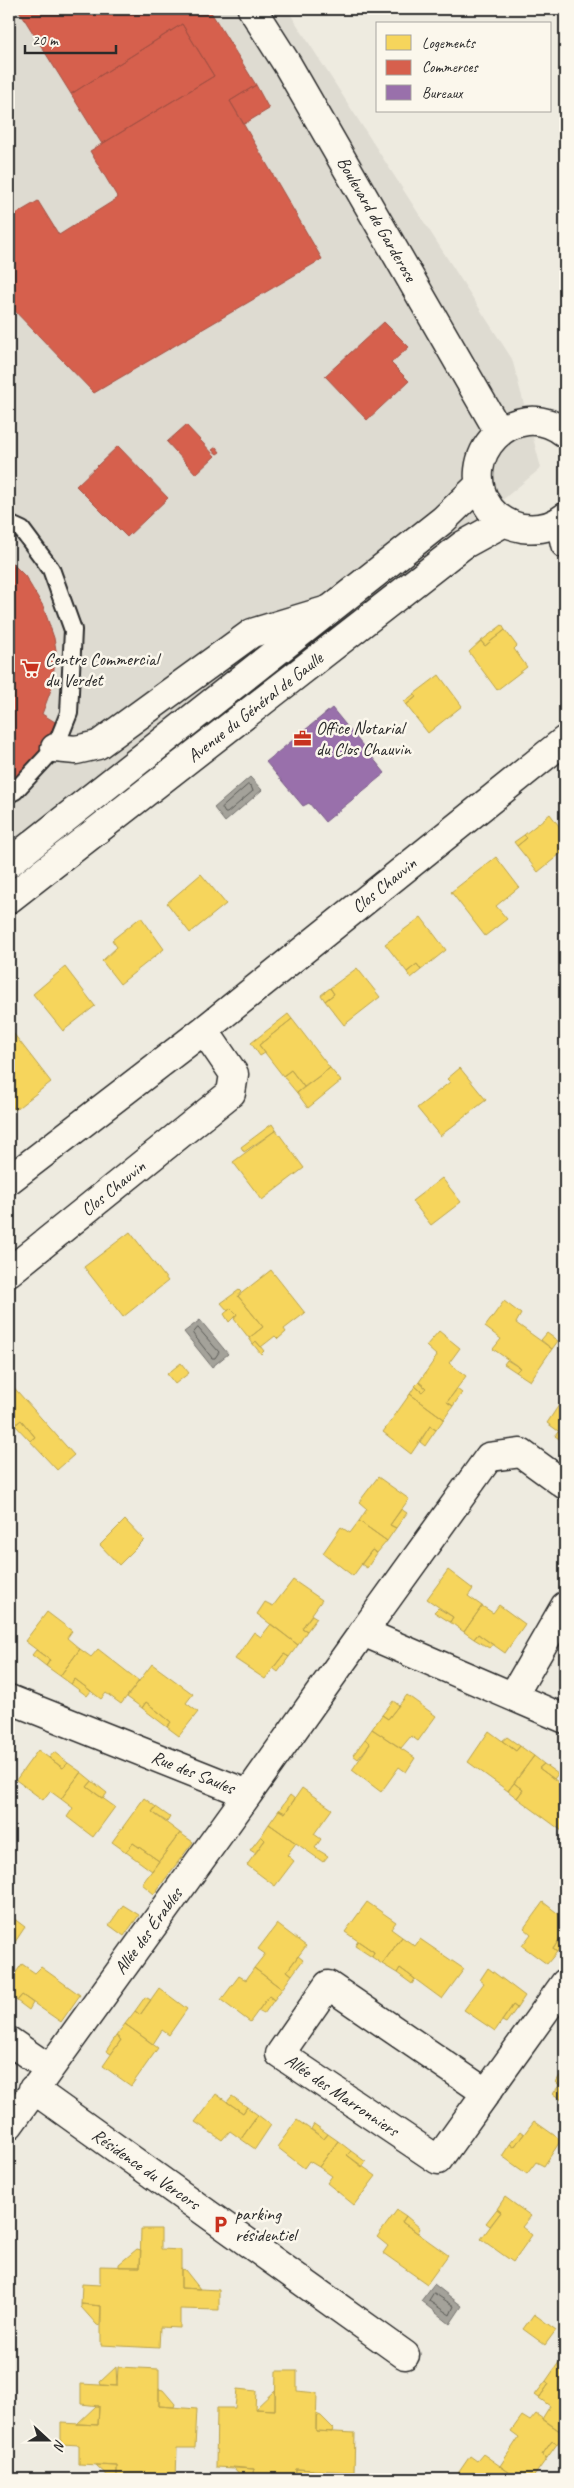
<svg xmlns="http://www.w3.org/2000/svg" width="574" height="2488" font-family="Caveat,sans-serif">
  <rect width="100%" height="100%" fill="#eeebe0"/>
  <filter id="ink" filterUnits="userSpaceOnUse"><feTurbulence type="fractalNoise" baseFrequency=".02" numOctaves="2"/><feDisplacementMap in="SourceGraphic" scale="10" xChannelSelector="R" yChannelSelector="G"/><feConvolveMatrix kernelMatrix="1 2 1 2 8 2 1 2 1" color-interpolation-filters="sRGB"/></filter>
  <g filter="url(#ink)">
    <path fill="#dedbd1" d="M9,9H287L512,359L541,468L9,907Z"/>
    <path fill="#a4a29a" stroke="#74726e" d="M250,777L262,790L225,822L214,808Z
      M200,1320L228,1354L212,1367L184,1332Z
      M434,2284L462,2306L450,2324L421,2301Z"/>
    <path fill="#f6d55c" stroke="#b9a24d" d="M502,625L505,630L485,646L481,641Z
      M505,630L517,646L514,649L527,667L497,690L469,652L481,641L485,646Z
      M439,675L462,706L428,733L406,705L416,697L414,694Z
      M414,694L416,697L406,705L404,702Z
      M550,814L565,834V850L538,872L517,846L527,838L524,835Z
      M524,835L527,838L517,846L514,842Z
      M496,857L519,887L496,906L507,919L485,936L451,892Z
      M201,874L226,904L190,933L167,903Z
      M141,917L164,949L120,984L102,961L117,947L112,940Z
      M421,917L446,950L421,970L417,964L407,972L385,944Z
      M417,964L421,970L411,978L407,972Z
      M65,967L95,1006L63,1031L33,994Z
      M357,968L380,997L344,1025L325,1001L334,994L330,988Z
      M330,988L334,994L325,1001L321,995Z
      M288,1014L292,1019L259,1045L265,1053L260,1056L251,1043Z
      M292,1019L330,1068L304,1087L291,1070L283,1076L259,1045Z
      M10,1029L51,1082L15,1110L9,1102Z
      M330,1068L341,1081L308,1108L297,1093Z
      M460,1068L486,1100L440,1136L417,1108L450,1082L447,1079Z
      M291,1070L304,1087L297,1093L283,1076Z
      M272,1124L276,1130L244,1152L241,1147Z
      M276,1130L304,1168L262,1200L233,1162Z
      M442,1178L461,1202L431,1225L412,1201Z
      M130,1232L168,1281L123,1317L84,1267Z
      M271,1270L305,1313L284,1329L286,1332L278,1339L275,1336L261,1347L256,1341L253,1344L249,1338L263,1327L238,1296Z
      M239,1290L241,1292L238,1296L263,1327L249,1338L234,1319L237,1314L231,1308L228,1311L221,1303Z
      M504,1301L521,1314L516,1323L552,1349L530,1381L516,1372L520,1368L493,1349L501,1339L485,1327Z
      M231,1308L237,1314L229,1322L224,1314Z
      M439,1331L460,1348L449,1363L466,1376L447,1402L453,1406L444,1419L410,1394L415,1386L422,1392L426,1388L419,1382L437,1356L426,1346Z
      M547,1333L558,1341L552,1349L541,1340Z
      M256,1341L264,1351L261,1354L253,1344Z
      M507,1360L520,1368L516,1372L504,1364Z
      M181,1363L189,1373L175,1384L167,1374Z
      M9,1382L74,1455L57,1470L30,1441L35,1437L21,1420L9,1431Z
      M419,1382L426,1388L422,1392L415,1386Z
      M457,1389L462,1393L453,1406L447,1402Z
      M410,1394L444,1419L436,1430L430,1426L411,1454L383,1432Z
      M565,1396V1436L547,1423Z
      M21,1420L35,1437L30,1441L15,1425Z
      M430,1426L436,1430L425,1446L420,1442Z
      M558,1432L565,1436V1443L555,1436Z
      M378,1477L409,1499L390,1525L396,1528L387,1541L359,1521L367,1509L359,1502Z
      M401,1509L407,1513L396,1528L390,1525Z
      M125,1520L144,1540L119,1565L100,1545Z
      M359,1521L387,1541L377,1553L372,1550L353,1576L323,1553L341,1527L350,1533Z
      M372,1550L377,1553L367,1568L361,1564Z
      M448,1570L473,1589L468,1596L482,1606L464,1632L450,1622L453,1617L427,1599Z
      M293,1580L322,1600L302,1628L307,1631L298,1645L257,1614L265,1602L273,1606Z
      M499,1605L525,1624L505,1653L478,1634L474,1639L464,1632L482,1606L493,1613Z
      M438,1608L453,1617L450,1622L434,1612Z
      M47,1612L72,1631L67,1638L80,1649L60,1676L46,1666L50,1660L25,1641Z
      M312,1615L317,1618L307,1631L302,1628Z
      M271,1624L298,1645L289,1657L284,1654L265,1679L235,1659L254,1632L261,1637Z
      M478,1634L493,1645L489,1648L474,1639Z
      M80,1649L91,1657L98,1649L139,1681L121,1704L106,1693L101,1699L75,1679L71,1684L60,1676Z
      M36,1650L50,1660L46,1666L32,1655Z
      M284,1654L289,1657L278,1672L273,1668Z
      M152,1664L193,1694L186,1703L198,1712L179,1736L167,1727L171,1722L146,1702L142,1708L127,1697Z
      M75,1679L91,1691L87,1696L71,1684Z
      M407,1695L436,1716L418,1741L411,1736L401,1748L372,1729L382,1715L388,1719Z
      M393,1701L399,1705L388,1719L382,1715Z
      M146,1702L171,1722L167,1727L142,1708Z
      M372,1729L415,1758L406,1772L399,1767L381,1792L352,1770L370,1744L365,1739Z
      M489,1731L516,1751L520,1746L534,1756L508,1791L468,1762Z
      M507,1737L520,1746L516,1751L502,1741Z
      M365,1739L370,1744L358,1759L353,1755Z
      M38,1750L63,1768L68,1763L81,1772L61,1799L50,1791L43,1800L16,1780Z
      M54,1752L68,1763L63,1768L49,1758Z
      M534,1756L544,1764L539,1768L565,1787V1826L562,1831L517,1798L523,1790L514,1783Z
      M544,1764L558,1774L554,1779L539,1768Z
      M81,1772L92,1781L87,1787L115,1807L93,1837L67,1817L73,1808L61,1799Z
      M92,1781L107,1793L103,1799L87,1787Z
      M514,1783L523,1790L517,1798L508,1791Z
      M302,1788L332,1809L314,1834L321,1839L315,1848L328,1856L323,1862L269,1824L279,1810L285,1813Z
      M290,1795L295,1799L285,1813L279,1810Z
      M144,1798L156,1807L152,1812L180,1833L159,1861L133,1843L126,1852L112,1842Z
      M156,1807L170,1817L167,1822L152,1812Z
      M269,1824L296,1843L287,1855L294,1861L275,1886L247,1865L265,1840L261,1836Z
      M180,1833L193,1842L154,1894L142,1884Z
      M261,1836L265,1840L255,1853L250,1850Z
      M133,1843L159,1861L152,1871L126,1852Z
      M367,1902L396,1922L391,1929L402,1937L382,1964L372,1957L374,1952L345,1932Z
      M543,1902L565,1919V1931L553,1949L557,1952L547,1964L522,1946L531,1934L524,1928Z
      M123,1905L139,1915L124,1936L109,1925Z
      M9,1915L25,1927L9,1951Z
      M277,1924L306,1946L287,1971L292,1975L282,1989L254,1968L265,1954L258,1949Z
      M564,1933L565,1941L557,1952L553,1949Z
      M402,1937L415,1946L420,1939L464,1969L442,1999L400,1968L397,1973L382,1964Z
      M358,1941L374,1952L372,1957L355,1946Z
      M298,1956L303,1960L292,1975L287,1971Z
      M22,1964L35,1973L41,1967L80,1995L61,2022L22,1995L17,2001L9,1995V1982Z
      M254,1968L282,1989L274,2000L269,1996L250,2022L221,2000L239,1976L246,1980Z
      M400,1968L415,1979L412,1984L397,1973Z
      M488,1968L525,1996L517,2008L513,2005L495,2031L464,2010L484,1983L480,1980Z
      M159,1988L187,2009L169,2035L162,2030L153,2044L125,2024L135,2011L140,2015Z
      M22,1995L33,2003L29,2010L17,2001Z
      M269,1996L274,2000L264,2014L258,2011Z
      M145,1997L151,2000L140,2015L135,2011Z
      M513,2005L517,2008L506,2023L502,2021Z
      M125,2024L158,2048L131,2086L103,2066L121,2040L116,2036Z
      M116,2036L121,2040L111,2054L106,2051Z
      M565,2068V2077L559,2085L556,2082Z
      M565,2077V2102L553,2094Z
      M216,2094L243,2113L247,2107L258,2115L241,2139L230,2131L222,2140L195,2122Z
      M232,2096L247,2107L243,2113L227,2102Z
      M258,2115L271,2125L255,2149L241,2139Z
      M297,2120L324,2139L328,2134L338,2141L319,2167L309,2161L304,2168L277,2147Z
      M534,2121L561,2140L544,2166L536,2162L527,2174L502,2156L510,2144L514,2147Z
      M314,2124L328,2134L324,2139L311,2129Z
      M520,2131L524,2134L514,2147L510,2144Z
      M338,2141L351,2151L347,2155L376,2176L354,2205L327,2183L332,2176L319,2167Z
      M351,2151L366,2162L362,2167L347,2155Z
      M505,2197L531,2216L522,2227L532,2235L513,2262L481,2239L501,2212L497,2209Z
      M497,2209L501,2212L490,2226L486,2223Z
      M397,2210L406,2216L402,2222L448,2255L427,2284L383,2253L388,2246L377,2237Z
      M406,2216L420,2228L418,2233L402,2222Z
      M141,2229H161V2249L181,2250V2288L219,2290V2310L180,2309V2328L160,2327L159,2348L101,2345V2306L81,2304L82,2284L100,2285V2266L140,2267Z
      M137,2249L141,2250L140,2267H119V2264Z
      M181,2269L185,2270L200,2289L181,2288Z
      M81,2304L101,2306L100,2326L97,2325L81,2307Z
      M534,2314L556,2330L545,2345L523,2329Z
      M564,2355L565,2433L564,2434L542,2419L550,2406L539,2398L549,2384L546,2381Z
      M116,2367L117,2386L101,2385L100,2382Z
      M118,2367L159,2369V2406L197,2409L195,2448H177L176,2479H117V2466L79,2464V2445L61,2444V2423L98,2425L99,2406L81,2404V2384L117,2386Z
      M276,2371H297V2391L317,2393L316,2431L355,2433L354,2472L296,2469L295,2479H255L254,2469L216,2467L217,2408H235L237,2389L256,2391L255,2409L275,2410Z
      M546,2381L549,2384L539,2398L535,2395Z
      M159,2389L163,2390L175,2404L174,2407L159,2406Z
      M275,2390V2410L255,2409Z
      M96,2406H99L98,2425L77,2424Z
      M316,2414L321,2416L333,2428L332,2432L316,2431Z
      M536,2414L564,2434L557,2444L552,2441L542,2455L547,2458L532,2479H519L500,2466L519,2437L511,2431L522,2416L530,2421Z
      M552,2441L557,2444L547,2458L542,2455Z
      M483,2454L510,2473L506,2479H465L466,2477L459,2472L470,2456L477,2461Z
      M96,2465L117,2466V2479H111Z
      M233,2467L254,2469L255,2479H244Z
      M296,2469L313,2470V2475L308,2479H295Z
      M459,2472L466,2477L465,2479H453Z
      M510,2473L519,2479H506Z"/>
    <path fill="#d6604d" stroke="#a35043" d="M18,9H209L256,85L230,101L322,259L94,393L9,305V218L38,201L59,235L118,198L90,151L214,76L182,24L71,94Z
      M182,24L214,76L102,144L71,94Z
      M256,85L269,109L244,124L230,101Z
      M384,322L409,347L391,363L409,381L367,420L325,376Z
      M186,425L215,456L196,474L167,442Z
      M118,446L168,498L127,537L76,486Z
      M216,447L220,452L217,454L212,450Z
      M9,560L25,576L43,606L54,638L56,650L52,687L42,714L60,725L44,751L27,769L9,782Z"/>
    <path fill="#9970ab" stroke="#785b85" d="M332,708L385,773L325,822L309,803L303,806L266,762Z"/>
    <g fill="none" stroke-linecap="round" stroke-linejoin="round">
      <path stroke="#5b5b57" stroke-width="1" d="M248,785L251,786L253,791L227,813H225L222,808Z
        M198,1328L219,1352L215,1358H212L193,1334Z
        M434,2293L454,2306L450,2315L429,2301Z"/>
      <defs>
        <path id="lane" d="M9,524L22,530L51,569L73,630L69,713L55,748L15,791L9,794"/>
        <path id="street" d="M55,748L76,750L98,745L252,633L328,610
          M9,1180L204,1030L565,740
          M9,1272L231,1093L234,1074L204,1030
          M363,1632L489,1457L521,1453L565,1485
          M513,1696L565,1606
          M9,1699L248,1794L363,1632L565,1719
          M9,2041L48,2068
          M33,2089L405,2355
          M485,2092L328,1985L280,2054L438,2160L565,1983
          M9,2125L248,1794"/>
        <path id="secondary" d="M252,9L287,64L499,432
          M560,521L565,544"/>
        <path id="primary" d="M565,433C515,394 453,457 490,509C497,518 510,526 522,528C538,530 553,527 565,517
          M9,863L443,520L479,485
          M9,899L463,545L505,522"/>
      </defs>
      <use href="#lane" stroke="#2b2b2b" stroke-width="20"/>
      <use href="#street" stroke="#2b2b2b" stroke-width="31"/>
      <use href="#secondary" stroke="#2b2b2b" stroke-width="31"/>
      <use href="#primary" stroke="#2b2b2b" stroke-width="31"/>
      <use href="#lane" stroke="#fbf7ec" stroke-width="16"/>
      <use href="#street" stroke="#fbf7ec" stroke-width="28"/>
      <use href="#secondary" stroke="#fbf7ec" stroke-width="28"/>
      <use href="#primary" stroke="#fbf7ec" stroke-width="28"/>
    </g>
  </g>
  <defs>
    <symbol id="supermarket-bare" viewBox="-9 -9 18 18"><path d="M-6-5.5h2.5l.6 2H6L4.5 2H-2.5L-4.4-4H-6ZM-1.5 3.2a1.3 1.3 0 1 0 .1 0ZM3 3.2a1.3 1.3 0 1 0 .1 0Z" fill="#c8321e" stroke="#fbf7ec" stroke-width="2.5" paint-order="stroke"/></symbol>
    <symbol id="office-bare" viewBox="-9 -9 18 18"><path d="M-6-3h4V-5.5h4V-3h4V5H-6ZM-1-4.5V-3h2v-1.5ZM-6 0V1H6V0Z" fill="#c8321e" stroke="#fbf7ec" stroke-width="2.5" paint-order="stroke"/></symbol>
    <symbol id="parking-bare" viewBox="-9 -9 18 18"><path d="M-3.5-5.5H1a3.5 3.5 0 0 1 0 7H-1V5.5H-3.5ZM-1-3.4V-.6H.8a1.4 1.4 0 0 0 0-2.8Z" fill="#c8321e" stroke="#fbf7ec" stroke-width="2.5" paint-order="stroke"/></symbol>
  </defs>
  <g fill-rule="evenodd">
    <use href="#supermarket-bare" x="18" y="656" width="25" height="25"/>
    <use href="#office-bare" x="290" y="726" width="25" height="25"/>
    <use href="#parking-bare" x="208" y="2212" width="25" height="25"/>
  </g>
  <g text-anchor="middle" stroke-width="5" stroke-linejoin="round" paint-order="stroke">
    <g font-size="18" fill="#2b2b2b" stroke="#fbf7ec">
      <text transform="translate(377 219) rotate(60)" y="6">Boulevard de Garderose</text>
      <text transform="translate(255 707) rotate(-38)" y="6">Avenue du Général de Gaulle</text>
      <text transform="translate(384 885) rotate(-39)" y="6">Clos Chauvin</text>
      <text transform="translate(113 1188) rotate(-39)" y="6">Clos Chauvin</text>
      <text transform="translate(193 1772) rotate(22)" y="6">Rue des Saules</text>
      <text transform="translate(148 1931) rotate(-54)" y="6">Allée des Érables</text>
      <text transform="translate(342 2095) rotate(34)" y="6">Allée des Marronniers</text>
      <text transform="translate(146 2169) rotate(35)" y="6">Résidence du Vercors</text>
    </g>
    <g font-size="18" fill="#2b2b2b" stroke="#fbf7ec" text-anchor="start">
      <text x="45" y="665">Centre Commercial<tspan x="45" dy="21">du Verdet</tspan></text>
      <text x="316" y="734">Office Notarial<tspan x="316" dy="21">du Clos Chauvin</tspan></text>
      <text x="235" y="2220">parking<tspan x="235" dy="21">résidentiel</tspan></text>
    </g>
  </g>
  <rect width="574" height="2488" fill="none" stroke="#fbf7ec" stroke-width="30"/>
  <rect x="15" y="15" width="544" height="2458" fill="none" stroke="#2b2b2b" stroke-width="2" filter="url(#ink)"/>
  <rect x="376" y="22" width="175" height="90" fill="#fbf7ec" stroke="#a8a59f"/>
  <rect x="386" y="35" width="25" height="15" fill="#f6d55c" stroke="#a8a59f"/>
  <text x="422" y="48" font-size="15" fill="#2b2b2b">Logements</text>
  <rect x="386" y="60" width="25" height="15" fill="#d6604d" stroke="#a8a59f"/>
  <text x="422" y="72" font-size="15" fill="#2b2b2b">Commerces</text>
  <rect x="386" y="85" width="25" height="15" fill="#9970ab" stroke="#a8a59f"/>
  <text x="422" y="98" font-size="15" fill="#2b2b2b">Bureaux</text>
  <g transform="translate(48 2440) rotate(111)" stroke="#fbf7ec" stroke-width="4" paint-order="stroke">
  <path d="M0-4L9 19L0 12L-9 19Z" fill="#2b2b2b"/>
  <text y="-8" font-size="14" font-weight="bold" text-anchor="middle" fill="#2b2b2b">N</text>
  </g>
  <path d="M25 45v8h91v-8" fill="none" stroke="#2b2b2b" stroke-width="2.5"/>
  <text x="32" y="45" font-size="15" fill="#2b2b2b" stroke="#fbf7ec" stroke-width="4" paint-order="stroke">20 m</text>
</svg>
